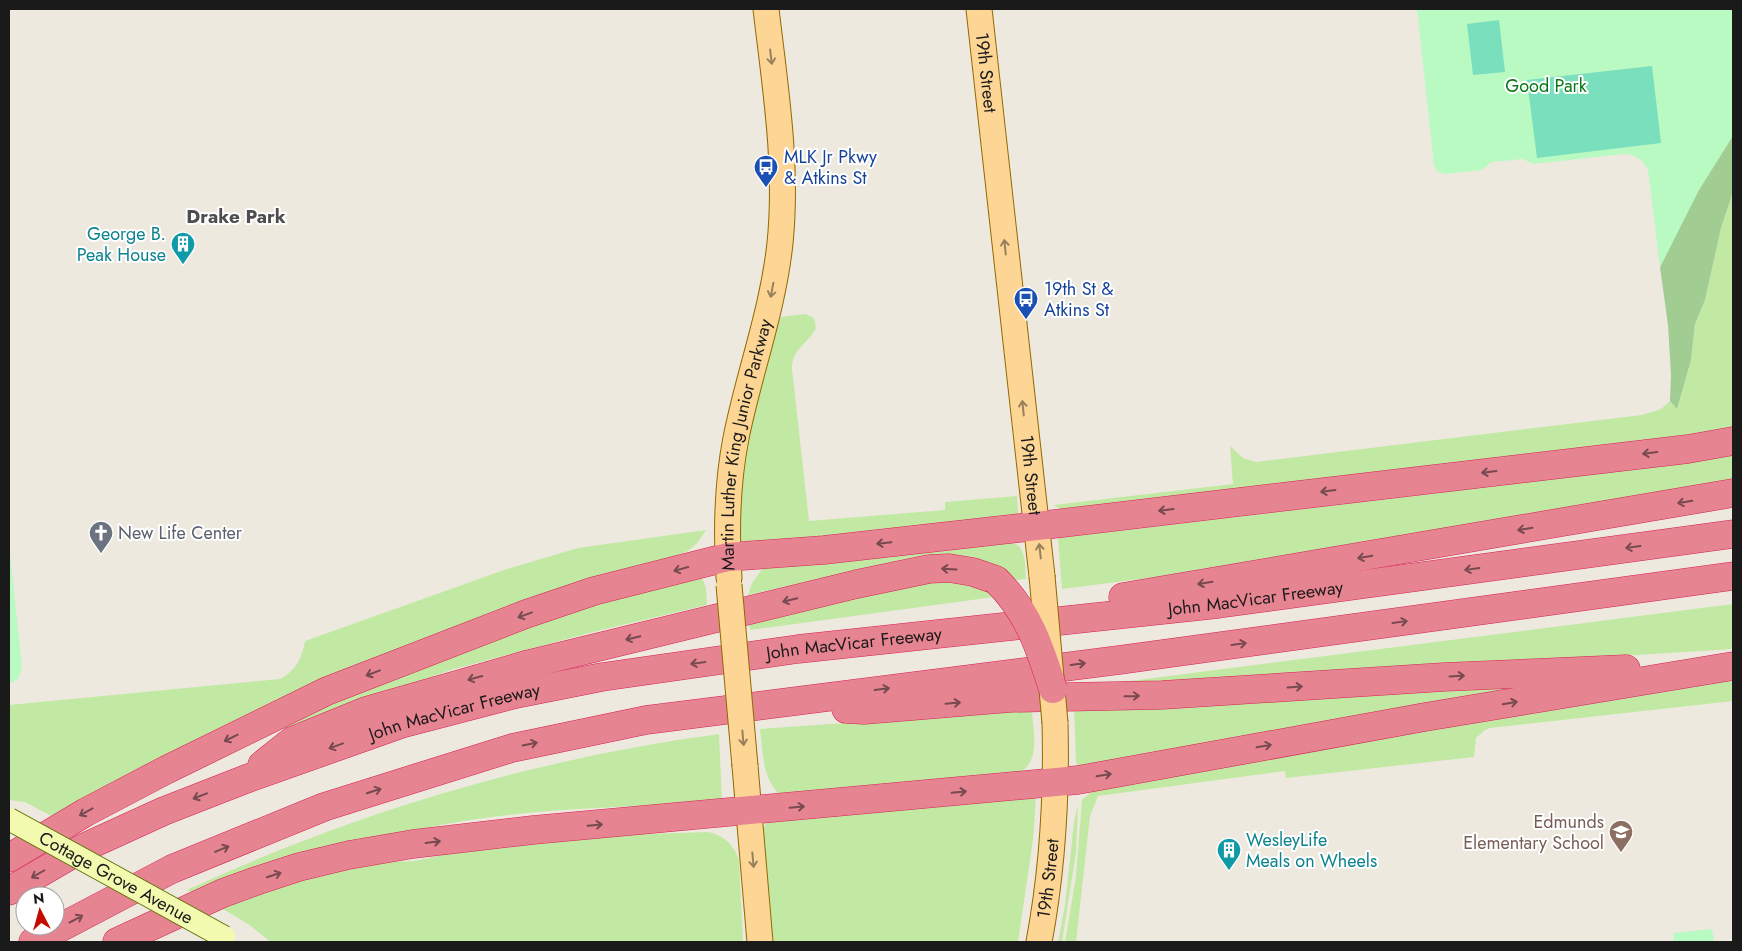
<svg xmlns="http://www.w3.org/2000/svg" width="1742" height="951" font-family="Jost,sans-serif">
  <rect width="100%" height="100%" fill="#ede9df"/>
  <path fill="#c2e9a3" d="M1733,192V428L1653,440L1074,512L1060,509L1054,505L1233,484L1230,446L1243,458L1256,462L1642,415L1661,409L1670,401L1677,409L1691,360L1695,324L1705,300L1721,228Z
    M805,314L814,318L816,328C808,344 792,348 792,369L809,521L945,510V502L1017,496L1018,513L1015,520L739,544C736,468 758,396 778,323L781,317Z
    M1733,452V483L1180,574L1062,589L1058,538L1439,493Z
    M706,530L698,542L688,551L55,818L25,802L9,800V705L280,679C296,671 302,658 305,641L507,569L578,548Z
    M1011,542C1027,546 1025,566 1026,579L1010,581L953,556L924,555L748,595L752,583L763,568Z
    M701,575L706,588L707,605L593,632L451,670L273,732L304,713L532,621Z
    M948,578L983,589L994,597L750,630L749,621Z
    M1733,604V649L1122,687V682Z
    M1733,676V701L1490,728L1485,730L1476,738L1474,757L1286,778L1285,771L1098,796L1090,816L1076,942H1065L1076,876L1082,800L1097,787Z
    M1566,680L1081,770L1076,762L1074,708Z
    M1032,710C1033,735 1042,762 1016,775L779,794C762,777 763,752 760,729Z
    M719,734L722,802C639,807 553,807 470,820C377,834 287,867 197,895L187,890C356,812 534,759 719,734Z
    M1036,796L1033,840L1018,942H770L763,830L766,823L774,819Z
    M1078,805L1076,852L1062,942H1058L1065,905L1074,822Z
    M708,832C725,836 733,844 739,860L743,942H271L248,924L218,906L350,863L415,861L479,847L616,835Z"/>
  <path fill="#a1cd93" d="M1733,50V192L1721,228L1705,300L1695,324L1691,360L1677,409L1670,401L1671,375L1668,325L1660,267L1698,191Z"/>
  <path fill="#b9fac2" d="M1417,9H1733V136L1699,190L1660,267L1648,170C1643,160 1635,154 1624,154L1533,164L1523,159L1491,162L1482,170L1444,174L1437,171L1434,165Z
    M9,544L22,667L19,678L9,684Z
    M1712,929L1714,942H1674L1673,933Z"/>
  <path fill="#7adfbd" d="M1499,20L1505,72L1473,75L1467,24Z
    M1652,66L1661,143L1537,158L1527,80Z"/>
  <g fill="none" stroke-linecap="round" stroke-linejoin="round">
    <defs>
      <g id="primary">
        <path id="s1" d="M979,9L1042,576"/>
        <path id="s2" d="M729,578C726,531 727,484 736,438C749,373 773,310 780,243C788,165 775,86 766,9"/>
        <path d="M745,766L760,942"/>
        <path id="s3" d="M1039,942C1053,867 1057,799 1055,723"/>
      </g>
      <g id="highway">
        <path d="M1123,597L1733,493"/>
        <path d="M846,709L864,710L1010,698L1162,695L1444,677L1626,669"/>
        <path d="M262,765L292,741L366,711L529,664L857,584L929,569L949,568L973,572L996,580"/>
        <path d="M9,858L86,812L166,770L327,691L526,614L594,591L728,557L824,550L1037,526L1688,449L1733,441"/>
        <path id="s4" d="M9,891L83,848L164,811L246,779L401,724L516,694L602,677L798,649L1218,604L1733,534"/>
        <path d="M33,942L172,869L324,807L512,748L646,720L1119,660L1733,576"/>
        <path d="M117,942L223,893L259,880L299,867L349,855L413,844L533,830L1078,780L1425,717L1733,666"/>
      </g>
    </defs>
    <use href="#primary" stroke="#916900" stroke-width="27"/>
    <use href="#highway" stroke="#d72055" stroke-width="29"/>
    <use href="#primary" stroke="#fdd594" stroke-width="25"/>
    <use href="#highway" stroke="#e78491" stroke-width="28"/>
    <defs>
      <g id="secondary-bridge">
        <path id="s5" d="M9,819L224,937"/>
      </g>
      <path id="primary-bridge" d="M1042,576L1055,723
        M729,585L745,766"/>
      <path id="highway-bridge" d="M996,580C1028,611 1040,648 1053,689"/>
    </defs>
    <use href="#secondary-bridge" stroke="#5f7003" stroke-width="24" stroke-linecap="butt"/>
    <use href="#primary-bridge" stroke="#916900" stroke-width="27" stroke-linecap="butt"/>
    <use href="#highway-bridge" stroke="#d72055" stroke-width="29" stroke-linecap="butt"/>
    <use href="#secondary-bridge" stroke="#f2fab0" stroke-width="22"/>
    <use href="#primary-bridge" stroke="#fdd594" stroke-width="25"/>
    <use href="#highway-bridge" stroke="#e78491" stroke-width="28"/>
  </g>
  <defs><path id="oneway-shaft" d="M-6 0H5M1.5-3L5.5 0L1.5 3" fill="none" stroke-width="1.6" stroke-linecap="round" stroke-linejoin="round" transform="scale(1.25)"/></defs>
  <g stroke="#97815d">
    <use href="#oneway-shaft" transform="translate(771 57) rotate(83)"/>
    <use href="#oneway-shaft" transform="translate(1005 247) rotate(-96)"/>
    <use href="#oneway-shaft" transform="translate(772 290) rotate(101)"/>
    <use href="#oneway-shaft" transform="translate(1023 408) rotate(-96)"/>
    <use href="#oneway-shaft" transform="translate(1040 551) rotate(-96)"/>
    <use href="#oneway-shaft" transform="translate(743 738) rotate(85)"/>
    <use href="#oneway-shaft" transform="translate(753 860) rotate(85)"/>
  </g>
  <g stroke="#764a50">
    <use href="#oneway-shaft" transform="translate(1650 453) rotate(173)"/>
    <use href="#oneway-shaft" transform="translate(1489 472) rotate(173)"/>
    <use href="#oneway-shaft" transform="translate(1328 491) rotate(173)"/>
    <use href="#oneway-shaft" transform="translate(1685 502) rotate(170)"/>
    <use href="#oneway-shaft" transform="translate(1166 510) rotate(173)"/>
    <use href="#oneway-shaft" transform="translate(1525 529) rotate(171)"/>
    <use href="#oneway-shaft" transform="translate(884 543) rotate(174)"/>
    <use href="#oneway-shaft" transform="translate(1633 547) rotate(172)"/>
    <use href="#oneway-shaft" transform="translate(1365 557) rotate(170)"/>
    <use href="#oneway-shaft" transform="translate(681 569) rotate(165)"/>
    <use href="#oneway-shaft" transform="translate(949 569) rotate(-177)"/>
    <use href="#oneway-shaft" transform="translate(1472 569) rotate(172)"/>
    <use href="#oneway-shaft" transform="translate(1205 583) rotate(171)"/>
    <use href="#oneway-shaft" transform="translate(790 600) rotate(167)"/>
    <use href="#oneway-shaft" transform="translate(525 615) rotate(160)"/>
    <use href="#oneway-shaft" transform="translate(1400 622) rotate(-8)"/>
    <use href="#oneway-shaft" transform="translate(633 638) rotate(167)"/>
    <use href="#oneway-shaft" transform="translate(1239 644) rotate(-8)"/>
    <use href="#oneway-shaft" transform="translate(698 663) rotate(172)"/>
    <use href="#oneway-shaft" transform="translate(1078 664) rotate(-7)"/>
    <use href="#oneway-shaft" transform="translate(373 673) rotate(159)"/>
    <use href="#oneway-shaft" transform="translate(1457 676) rotate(-3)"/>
    <use href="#oneway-shaft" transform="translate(475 678) rotate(165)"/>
    <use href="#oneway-shaft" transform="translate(1295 687) rotate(-4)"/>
    <use href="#oneway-shaft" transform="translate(882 689) rotate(-7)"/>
    <use href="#oneway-shaft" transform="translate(1132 696) rotate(-1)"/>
    <use href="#oneway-shaft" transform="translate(953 703) rotate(-5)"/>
    <use href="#oneway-shaft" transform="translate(1510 703) rotate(-9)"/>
    <use href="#oneway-shaft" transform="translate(231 738) rotate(154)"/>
    <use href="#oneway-shaft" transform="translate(530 744) rotate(-12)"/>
    <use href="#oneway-shaft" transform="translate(336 746) rotate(160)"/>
    <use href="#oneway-shaft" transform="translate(1264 746) rotate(-10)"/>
    <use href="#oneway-shaft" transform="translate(1104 775) rotate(-10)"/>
    <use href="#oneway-shaft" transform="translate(374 791) rotate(-18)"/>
    <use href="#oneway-shaft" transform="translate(959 792) rotate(-5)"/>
    <use href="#oneway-shaft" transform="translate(200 796) rotate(159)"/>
    <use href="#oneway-shaft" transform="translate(797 807) rotate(-5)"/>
    <use href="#oneway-shaft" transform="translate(86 812) rotate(151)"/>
    <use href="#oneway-shaft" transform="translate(595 825) rotate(-5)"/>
    <use href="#oneway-shaft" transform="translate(433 842) rotate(-7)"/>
    <use href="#oneway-shaft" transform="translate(222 849) rotate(-22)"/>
    <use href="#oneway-shaft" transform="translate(38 874) rotate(150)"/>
    <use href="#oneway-shaft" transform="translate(274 875) rotate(-18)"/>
    <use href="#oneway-shaft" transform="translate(76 919) rotate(-28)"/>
  </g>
  <defs>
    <symbol id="bus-pin" viewBox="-11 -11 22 30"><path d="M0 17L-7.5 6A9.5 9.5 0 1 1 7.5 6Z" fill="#1a4fb4" stroke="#fff"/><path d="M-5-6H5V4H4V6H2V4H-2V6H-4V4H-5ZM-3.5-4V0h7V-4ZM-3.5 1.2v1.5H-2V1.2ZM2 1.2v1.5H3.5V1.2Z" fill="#fff"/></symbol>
    <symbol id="building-pin" viewBox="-11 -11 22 30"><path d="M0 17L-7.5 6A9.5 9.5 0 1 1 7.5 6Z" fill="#0f9aa8" stroke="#fff"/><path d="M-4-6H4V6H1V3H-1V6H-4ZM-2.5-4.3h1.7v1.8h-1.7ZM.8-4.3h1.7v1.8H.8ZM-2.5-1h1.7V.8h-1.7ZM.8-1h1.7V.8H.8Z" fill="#fff"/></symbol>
    <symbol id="church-pin" viewBox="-11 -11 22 30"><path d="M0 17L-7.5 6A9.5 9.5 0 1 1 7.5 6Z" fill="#6b7280" stroke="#fff"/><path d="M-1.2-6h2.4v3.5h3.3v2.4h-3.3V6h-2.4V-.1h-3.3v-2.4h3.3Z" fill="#fff"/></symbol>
    <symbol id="school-pin" viewBox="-11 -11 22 30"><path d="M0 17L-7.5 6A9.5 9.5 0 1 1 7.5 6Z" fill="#8d6e63" stroke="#fff"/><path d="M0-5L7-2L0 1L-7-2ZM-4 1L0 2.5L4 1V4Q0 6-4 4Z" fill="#fff"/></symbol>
  </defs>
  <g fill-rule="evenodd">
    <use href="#bus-pin" x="752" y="153" width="28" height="38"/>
    <use href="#building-pin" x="169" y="230" width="28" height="38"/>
    <use href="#bus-pin" x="1012" y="285" width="28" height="38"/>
    <use href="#church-pin" x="87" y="519" width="28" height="38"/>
    <use href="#school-pin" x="1607" y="818" width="28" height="38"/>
    <use href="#building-pin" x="1215" y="836" width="28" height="38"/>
  </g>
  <g text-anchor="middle" stroke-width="4" stroke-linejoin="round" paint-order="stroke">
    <g font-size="18" fill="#1a1a1a" stroke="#fff">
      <text dy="6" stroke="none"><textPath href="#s1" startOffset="64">19th Street</textPath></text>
      <text dy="6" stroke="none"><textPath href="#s2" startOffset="135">Martin Luther King Junior Parkway</textPath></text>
      <text dy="6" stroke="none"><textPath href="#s1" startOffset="469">19th Street</textPath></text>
      <text dy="6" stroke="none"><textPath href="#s4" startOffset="1292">John MacVicar Freeway</textPath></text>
      <text dy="6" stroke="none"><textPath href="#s4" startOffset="888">John MacVicar Freeway</textPath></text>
      <text dy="6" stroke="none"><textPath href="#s4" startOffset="482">John MacVicar Freeway</textPath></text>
      <text dy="6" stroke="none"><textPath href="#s5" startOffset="122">Cottage Grove Avenue</textPath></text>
      <text dy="6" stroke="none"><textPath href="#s3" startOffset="64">19th Street</textPath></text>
    </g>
    <g font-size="18" fill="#097818" stroke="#fff">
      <text x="1546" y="92">Good Park</text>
    </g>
    <g font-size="18" fill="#164399" stroke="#fff" text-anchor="start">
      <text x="784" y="163">MLK Jr Pkwy<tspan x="784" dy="21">&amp; Atkins St</tspan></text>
      <text x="1044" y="295">19th St &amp;<tspan x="1044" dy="21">Atkins St</tspan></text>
    </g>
    <g font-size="18" fill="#0d838f" stroke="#fff" text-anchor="end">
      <text x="166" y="240">George B.<tspan x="166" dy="21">Peak House</tspan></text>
      <text x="1246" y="846" text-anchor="start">WesleyLife<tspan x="1246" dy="21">Meals on Wheels</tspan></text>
    </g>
    <g font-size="18" fill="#5b616d" stroke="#fff" text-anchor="start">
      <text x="118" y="539">New Life Center</text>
    </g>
    <g font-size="18" fill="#785e54" stroke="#fff" text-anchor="end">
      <text x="1604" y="828">Edmunds<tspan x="1604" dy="21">Elementary School</tspan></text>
    </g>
    <g font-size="19" font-weight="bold" fill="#4d4d4d" stroke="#fff">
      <text x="236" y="223">Drake Park</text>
    </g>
  </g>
  <rect width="1742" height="951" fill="none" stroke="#1a1a1a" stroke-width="20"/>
  <g transform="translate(40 911) rotate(354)"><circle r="24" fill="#ffffff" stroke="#a3a3a3"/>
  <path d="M0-4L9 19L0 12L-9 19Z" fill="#c50a00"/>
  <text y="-8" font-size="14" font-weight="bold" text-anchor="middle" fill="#1a1a1a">N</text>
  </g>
</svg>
